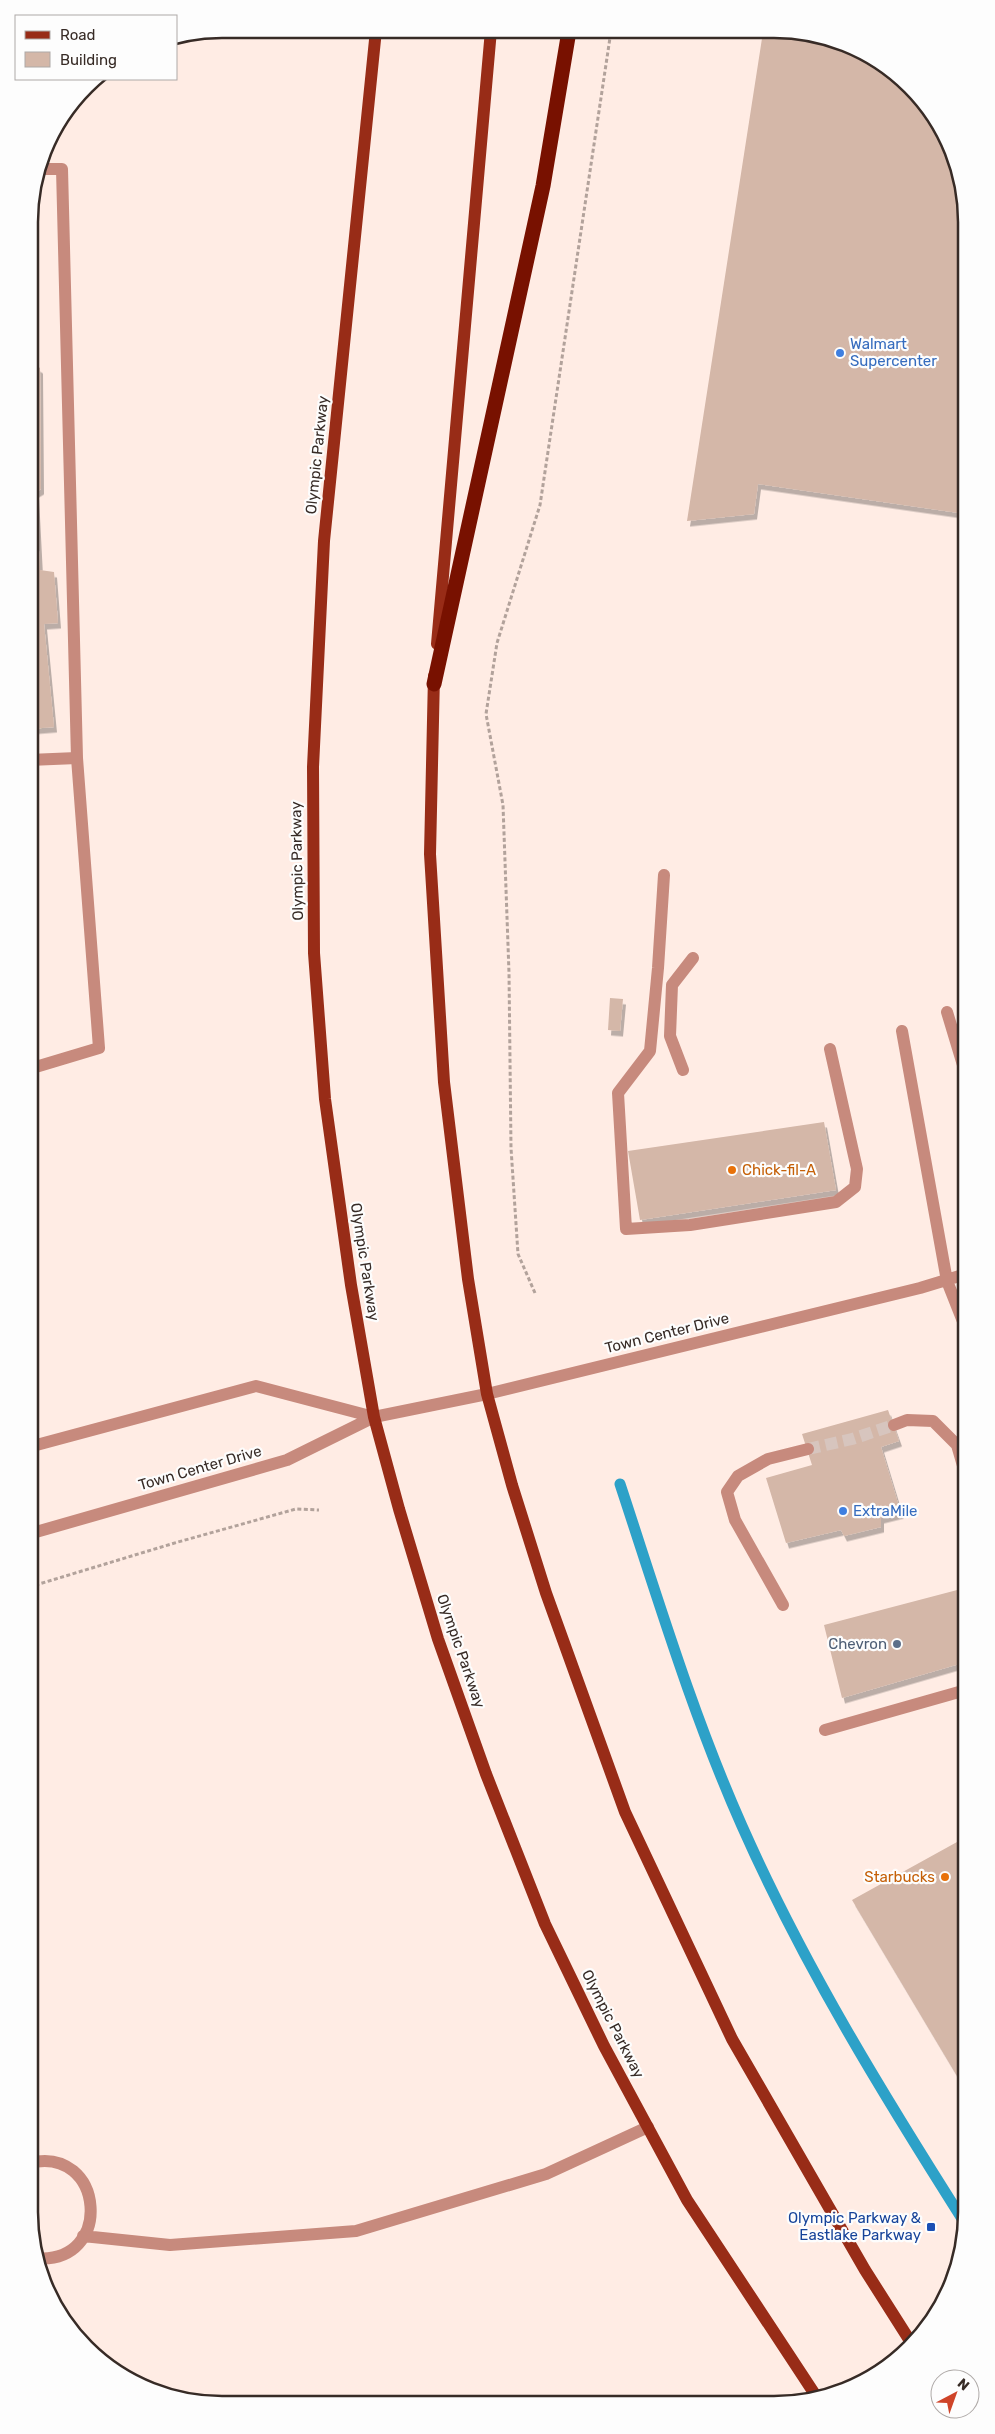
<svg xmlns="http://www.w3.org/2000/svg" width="995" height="2434" font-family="Rubik,sans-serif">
  <defs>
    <filter id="shadow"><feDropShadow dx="3" dy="5.5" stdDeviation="0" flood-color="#0004"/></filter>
  </defs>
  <rect width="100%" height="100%" fill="#ffece4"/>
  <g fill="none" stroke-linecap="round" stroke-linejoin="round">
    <path stroke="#2da1c8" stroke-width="11" d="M620,1484C658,1599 693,1716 742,1826C804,1966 884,2096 966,2225"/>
  </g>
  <path fill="#d4b7a8" filter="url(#shadow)" d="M763,32H811L859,49L910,85L941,125L960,172L966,222V514L758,484L754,514L687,521Z
    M29,240L34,364L40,368L41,489L36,492L40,570L54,572L58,623L44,624L54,727L29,729Z
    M610,998L623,999L620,1031L608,1030Z
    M824,1122L836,1190L640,1220L628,1151Z
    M888,1410L899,1441L881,1447L901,1513L881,1518V1527L844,1536L841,1530L786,1543L766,1478L812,1465L802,1434Z
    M961,1589L966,1603V1662L842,1698L824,1625Z
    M957,1842L966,1857V2091L852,1900Z"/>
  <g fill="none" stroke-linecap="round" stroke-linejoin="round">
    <path stroke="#d7c5be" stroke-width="12" stroke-dasharray="12 6" stroke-linecap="butt" d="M808,1449L852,1439L894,1425"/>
    <path stroke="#b2a29b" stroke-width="3" stroke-dasharray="4 2.5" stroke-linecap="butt" d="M535,1293L518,1254L511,1148L509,973L503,805L486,714L497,643L540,505L611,31
      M29,1587L178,1542L296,1509L319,1510"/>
    <path stroke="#c78a7d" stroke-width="12" d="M29,760L77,758L62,169H40
      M664,875L658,968L650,1051L618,1093L626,1229L690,1225L836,1202L855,1187L857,1169L830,1049
      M947,1012L966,1075
      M902,1031L947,1281L966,1329
      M29,1069L99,1048L77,758
      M683,1070L670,1036L672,985L693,958
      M894,1425L907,1420L933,1421L957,1445L966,1476
      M29,1447L256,1386L374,1417
      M29,1534L287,1460L374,1417L487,1394L920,1288L966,1274
      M783,1605L735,1520L727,1492L738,1476L768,1459L808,1449
      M825,1730L966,1690
      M29,2163C105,2144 115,2266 35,2258
      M83,2236L170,2245L356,2231L546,2174L648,2127"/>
    <path stroke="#982c17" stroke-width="12" d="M376,30L324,541L313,767L314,953L325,1099L351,1285L374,1417L399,1509L438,1639L486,1774L545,1924L604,2046L687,2200L818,2399
      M437,644L491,30
      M434,676L430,854L444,1082L468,1279L487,1394L512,1485L546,1593L625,1812L732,2039L865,2270L912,2344"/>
    <path stroke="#781100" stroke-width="15" d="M434,684L543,186L569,31"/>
  </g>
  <g fill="#3f7fe0" stroke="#fdfdfd" stroke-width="2">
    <circle cx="840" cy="353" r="5"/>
    <circle cx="843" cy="1511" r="5"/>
  </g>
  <g fill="#e8710a" stroke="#fdfdfd" stroke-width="2">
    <circle cx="732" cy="1170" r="5"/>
    <circle cx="945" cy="1877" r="5"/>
  </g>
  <circle fill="#5c6f8a" stroke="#fdfdfd" stroke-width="2" cx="897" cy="1644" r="5"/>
  <rect fill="#1a4fb4" stroke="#fdfdfd" stroke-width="2" x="926" y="2222" width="10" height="10" rx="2.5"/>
  <g text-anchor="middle" stroke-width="4.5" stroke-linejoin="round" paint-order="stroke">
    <g font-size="15" fill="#366cbe" stroke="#fdfdfd" text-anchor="start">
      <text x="850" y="349">Walmart<tspan x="850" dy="17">Supercenter</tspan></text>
      <text x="853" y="1516">ExtraMile</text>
    </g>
    <g font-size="15" fill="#372b26" stroke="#fdfdfd">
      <text transform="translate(317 455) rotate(-84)" y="5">Olympic Parkway</text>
      <text transform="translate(297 861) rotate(-91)" y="5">Olympic Parkway</text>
      <text transform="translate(365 1262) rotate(81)" y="5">Olympic Parkway</text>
      <text transform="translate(667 1333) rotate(-14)" y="5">Town Center Drive</text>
      <text transform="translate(200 1468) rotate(-16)" y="5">Town Center Drive</text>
      <text transform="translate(461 1651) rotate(71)" y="5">Olympic Parkway</text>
      <text transform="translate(613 2024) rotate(63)" y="5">Olympic Parkway</text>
    </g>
    <g font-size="15" fill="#c56008" stroke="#fdfdfd" text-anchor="start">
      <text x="742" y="1175">Chick-fil-A</text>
      <text x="935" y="1882" text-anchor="end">Starbucks</text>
    </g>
    <g font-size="15" fill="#4e5e75" stroke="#fdfdfd" text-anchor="end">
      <text x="887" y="1649">Chevron</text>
    </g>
    <g font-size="15" fill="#164399" stroke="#fdfdfd" text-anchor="end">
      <text x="921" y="2223">Olympic Parkway &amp;<tspan x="921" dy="17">Eastlake Parkway</tspan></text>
    </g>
  </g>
  <path d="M0 0H995V2434H0ZM222 38H774A184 184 0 0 1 958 222V2212A184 184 0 0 1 774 2396H222A184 184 0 0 1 38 2212V222A184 184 0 0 1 222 38Z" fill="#fdfdfd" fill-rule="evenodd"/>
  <path fill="none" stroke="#372b26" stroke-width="2.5" d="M222 38H774A184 184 0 0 1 958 222V2212A184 184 0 0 1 774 2396H222A184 184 0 0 1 38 2212V222A184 184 0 0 1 222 38Z"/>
  <rect x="15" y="15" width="162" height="65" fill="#fdfdfd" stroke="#aea9a7"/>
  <rect x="25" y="31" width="25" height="8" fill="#982c17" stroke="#aea9a7"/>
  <text x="60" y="40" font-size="15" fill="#372b26">Road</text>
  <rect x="25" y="52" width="25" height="15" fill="#d4b7a8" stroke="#aea9a7"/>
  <text x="60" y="65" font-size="15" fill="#372b26">Building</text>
  <g transform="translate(955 2394) rotate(41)"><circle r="24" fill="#fdfdfd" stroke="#aea9a7"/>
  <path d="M0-4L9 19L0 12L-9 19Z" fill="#cf4429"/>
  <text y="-8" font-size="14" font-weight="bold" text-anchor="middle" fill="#372b26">N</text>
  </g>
</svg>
